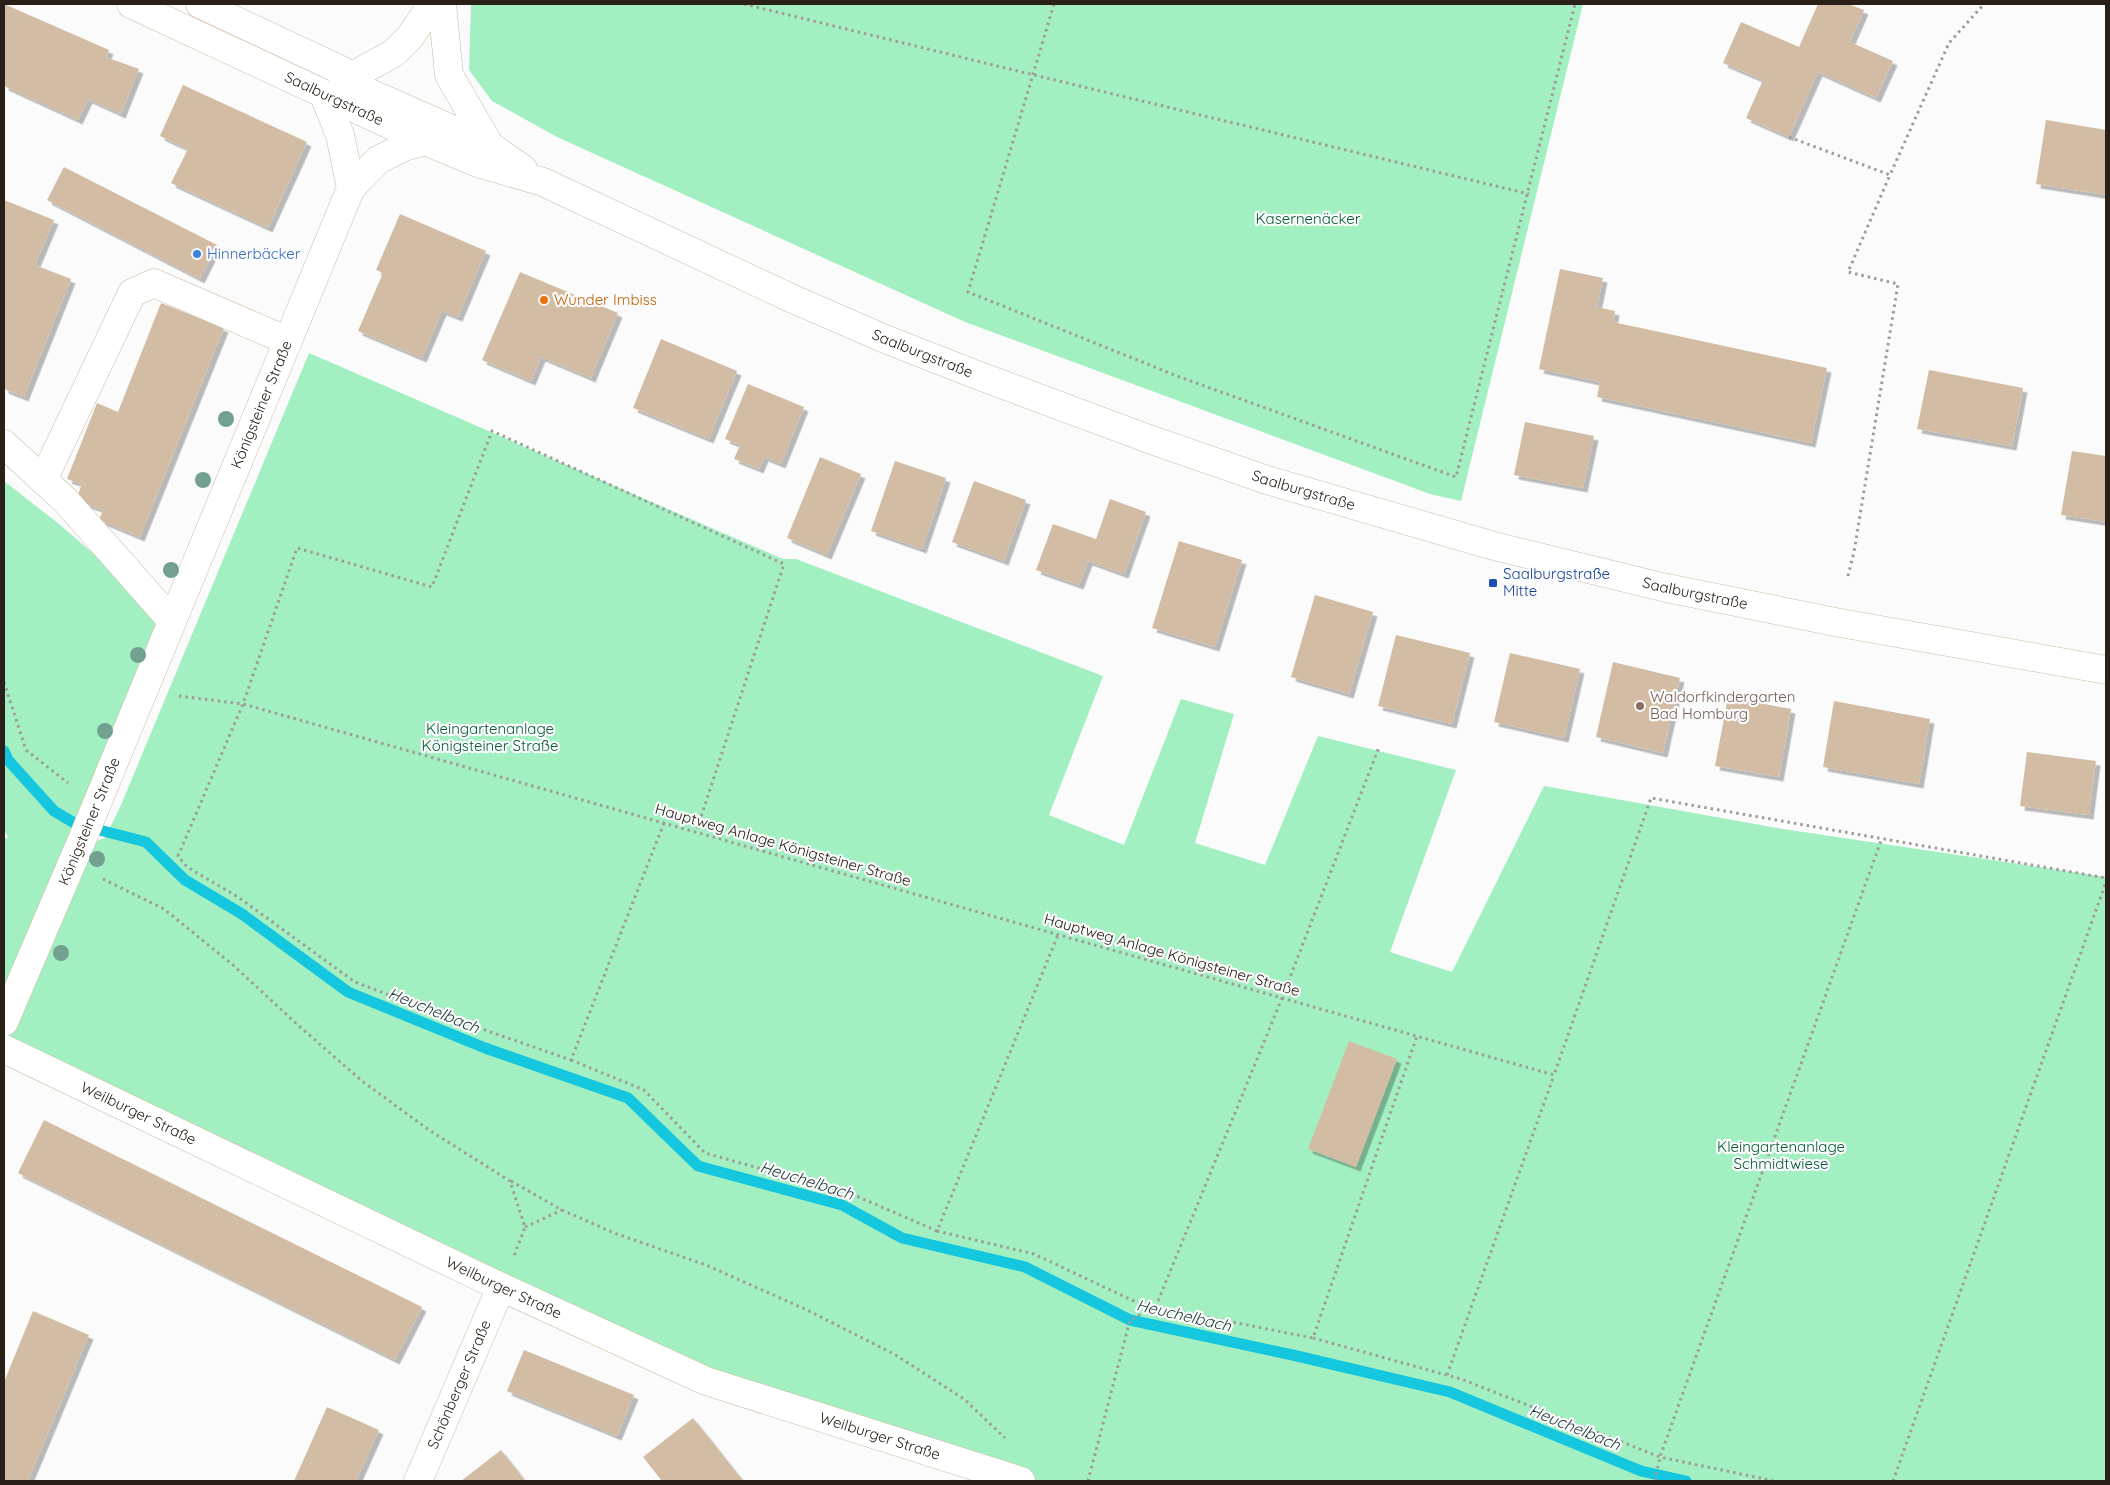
<svg xmlns="http://www.w3.org/2000/svg" width="2110" height="1485" font-family="Quicksand,sans-serif">
  <defs>
    <filter id="shadow"><feDropShadow dx="4.5" dy="4.5" stdDeviation="0" flood-color="#0004"/></filter>
  </defs>
  <rect width="100%" height="100%" fill="#fbfbfb"/>
  <path fill="#a2efc2" d="M471,4H1583L1461,501L1430,494L965,322L557,137L492,101L469,70Z
    M309,353L783,559H796L1103,676L1049,815L1124,845L1181,699L1234,714L1195,843L1265,865L1318,736L1456,770L1390,952L1452,972L1544,786L1777,828L2106,877V1481H1754L1735,1477L1749,1481H1021L706,1381L4,1049V838H8L4,829V481L59,524L172,621L78,847L105,838L121,805Z"/>
  <g fill="none" stroke-linecap="round" stroke-linejoin="round">
    <path stroke="#14c6de" stroke-width="11" d="M4,751L8,760L54,811L76,824L146,842L185,880L242,914L348,992L485,1048L628,1098L698,1166L842,1205L902,1238L1025,1267L1130,1320L1297,1356L1450,1392L1641,1471L1686,1481"/>
  </g>
  <path fill="#d2bca3" filter="url(#shadow)" d="M4,4L109,50L106,57L139,69L121,114L88,99L78,120L4,86Z
    M1818,4H1848L1864,10L1850,42L1893,61L1876,98L1818,72L1789,137L1746,118L1763,80L1723,63L1741,22L1799,47Z
    M183,85L307,142L268,228L171,183L188,149L160,136Z
    M2046,120L2106,130V195L2036,184Z
    M64,167L217,245L200,279L47,200Z
    M4,200L54,220L35,265L71,279L24,397L4,389Z
    M400,214L486,251L458,317L442,311L422,358L358,331L383,273L376,270Z
    M1560,269L1603,278L1597,307L1615,311L1613,322L1827,368L1811,443L1597,397L1600,382L1539,369Z
    M520,272L618,313L591,378L541,357L531,381L482,360Z
    M161,303L224,328L140,537L99,520L103,510L76,500L82,484L67,479L97,403L118,412Z
    M661,339L737,371L709,439L633,408Z
    M1929,370L2023,388L2012,446L1917,429Z
    M748,384L804,407L781,464L764,457L759,469L734,459L740,445L725,439Z
    M1525,422L1594,436L1583,488L1514,475Z
    M2072,451L2106,456V522L2061,515Z
    M820,457L861,474L827,555L787,538Z
    M895,461L946,478L922,549L871,531Z
    M974,481L1026,500L1004,561L952,542Z
    M1110,499L1146,512L1124,574L1088,561L1079,585L1036,570L1053,524L1096,539Z
    M1179,541L1242,560L1215,647L1152,628Z
    M1315,595L1373,612L1349,694L1291,677Z
    M1396,635L1470,653L1452,724L1378,706Z
    M1510,653L1580,669L1564,738L1494,722Z
    M1613,662L1680,678L1663,753L1596,737Z
    M1728,697L1791,709L1779,777L1715,766Z
    M1834,701L1930,719L1919,784L1823,767Z
    M2027,752L2096,761L2089,815L2020,806Z
    M1349,1041L1397,1059L1356,1167L1308,1149Z
    M44,1120L422,1307L395,1360L18,1173Z
    M33,1311L89,1335L28,1481H4V1382Z
    M524,1350L634,1395L617,1436L507,1391Z
    M327,1407L379,1430L356,1481H294Z
    M693,1418L743,1481H662L643,1457Z
    M501,1450L525,1481H461Z"/>
  <g fill="none" stroke-linecap="round" stroke-linejoin="round">
    <defs>
      <g id="minor">
        <path id="s1" d="M131,4L425,141L478,163L543,182L793,299L885,339L977,375L1146,438L1267,480L1494,546L1662,587L1835,622L2106,670"/>
        <path d="M200,4L343,71V81"/>
        <path d="M442,4L449,75L490,146"/>
        <path d="M343,81L490,146L523,169"/>
        <path d="M343,81L394,53L410,37L432,4"/>
        <path d="M324,95L340,135L351,188"/>
        <path d="M4,444L65,500L172,621"/>
        <path d="M43,480L132,293L154,283L288,341"/>
        <path id="s2" d="M4,1022L84,835L351,188L378,160L404,147L425,141"/>
        <path id="s3" d="M4,1049L501,1287L706,1381L1021,1481"/>
        <path id="s4" d="M418,1481L501,1287"/>
      </g>
    </defs>
    <use href="#minor" stroke="#d0baa1" stroke-width="29"/>
    <path stroke="#9f9b97" stroke-width="3" stroke-dasharray="2.5 4" stroke-linecap="butt" d="M744,4L1034,75L1529,194
      M1054,4L968,292L1177,376L1456,477L1575,4
      M1789,137L1890,175L1949,43L1984,4
      M1848,576L1854,552L1898,284L1848,272L1890,175
      M4,682L26,750L68,783
      M179,696L243,704L1554,1075L1651,798L2106,878
      M664,823L571,1060L439,1014L355,982L238,897L187,867L178,856L243,704L297,548L432,587L492,431L784,564L696,832
      M103,879L164,909L233,965L299,1026L362,1081L429,1130L510,1181L525,1227L514,1256
      M571,1060L644,1090L705,1153L854,1195L937,1231L1058,935
      M511,1181L562,1210L614,1233L706,1265L807,1310L894,1354L964,1399L1005,1438
      M525,1227L562,1210
      M937,1231L1034,1254L1140,1304L1313,1338L1417,1036
      M1313,1338L1461,1379L1660,1457L1774,1481
      M1447,1375L1554,1075
      M1088,1481L1130,1320L1156,1306L1282,998L1379,747
      M1655,1481L1660,1457L1882,838
      M1893,1481L2106,882"/>
    <use href="#minor" stroke="#fff" stroke-width="28"/>
  </g>
  <g fill="#72a28f">
    <circle cx="226" cy="419" r="8"/>
    <circle cx="203" cy="480" r="8"/>
    <circle cx="171" cy="570" r="8"/>
    <circle cx="138" cy="655" r="8"/>
    <circle cx="105" cy="731" r="8"/>
    <circle cx="97" cy="859" r="8"/>
    <circle cx="61" cy="953" r="8"/>
  </g>
  <circle fill="#3f7fe0" stroke="#fbfbfb" stroke-width="2" cx="197" cy="254" r="5"/>
  <circle fill="#e8710a" stroke="#fbfbfb" stroke-width="2" cx="544" cy="300" r="5"/>
  <rect fill="#1a4fb4" stroke="#fbfbfb" stroke-width="2" x="1488" y="578" width="10" height="10" rx="2.5"/>
  <circle fill="#8d6e63" stroke="#fbfbfb" stroke-width="2" cx="1640" cy="706" r="5"/>
  <g text-anchor="middle" stroke-width="4.5" stroke-linejoin="round" paint-order="stroke">
    <g font-size="15" fill="#292117" stroke="#fbfbfb">
      <text dy="5" stroke="none"><textPath href="#s1" startOffset="224">Saalburgstraße</textPath></text>
      <text dy="5" stroke="none"><textPath href="#s1" startOffset="866">Saalburgstraße</textPath></text>
      <text dy="5" stroke="none"><textPath href="#s2" startOffset="669">Königsteiner Straße</textPath></text>
      <text dy="5" stroke="none"><textPath href="#s1" startOffset="1271">Saalburgstraße</textPath></text>
      <text dy="5" stroke="none"><textPath href="#s1" startOffset="1676">Saalburgstraße</textPath></text>
      <text dy="5" stroke="none"><textPath href="#s2" startOffset="218">Königsteiner Straße</textPath></text>
      <text transform="translate(783 845) rotate(16)" y="5">Hauptweg Anlage Königsteiner Straße</text>
      <text transform="translate(1172 955) rotate(16)" y="5">Hauptweg Anlage Königsteiner Straße</text>
      <text dy="5" stroke="none"><textPath href="#s3" startOffset="149">Weilburger Straße</textPath></text>
      <text dy="5" stroke="none"><textPath href="#s3" startOffset="554">Weilburger Straße</textPath></text>
      <text dy="5" stroke="none"><textPath href="#s4" startOffset="105">Schönberger Straße</textPath></text>
      <text dy="5" stroke="none"><textPath href="#s3" startOffset="959">Weilburger Straße</textPath></text>
    </g>
    <g font-size="15" fill="#025a36" stroke="#fbfbfb">
      <text x="1308" y="224">Kasernenäcker</text>
      <text x="490" y="734">Kleingartenanlage<tspan x="490" dy="17">Königsteiner Straße</tspan></text>
      <text x="1781" y="1152">Kleingartenanlage<tspan x="1781" dy="17">Schmidtwiese</tspan></text>
    </g>
    <g font-size="15" fill="#366cbe" stroke="#fbfbfb" text-anchor="start">
      <text x="207" y="259">Hinnerbäcker</text>
    </g>
    <g font-size="15" fill="#c56008" stroke="#fbfbfb" text-anchor="start">
      <text x="554" y="305">Wunder Imbiss</text>
    </g>
    <g font-size="15" fill="#164399" stroke="#fbfbfb" text-anchor="start">
      <text x="1503" y="579">Saalburgstraße<tspan x="1503" dy="17">Mitte</tspan></text>
    </g>
    <g font-size="15" fill="#785e54" stroke="#fbfbfb" text-anchor="start">
      <text x="1650" y="702">Waldorfkindergarten<tspan x="1650" dy="17">Bad Homburg</tspan></text>
    </g>
    <g font-size="16" font-style="italic" fill="#1f383c" stroke="#fbfbfb">
      <text transform="translate(434 1010) rotate(22)" y="6">Heuchelbach</text>
      <text transform="translate(807 1180) rotate(17)" y="6">Heuchelbach</text>
      <text transform="translate(1184 1315) rotate(13)" y="6">Heuchelbach</text>
      <text transform="translate(1575 1427) rotate(22)" y="6">Heuchelbach</text>
    </g>
  </g>
  <rect width="2110" height="1485" fill="none" stroke="#292117" stroke-width="10"/>
</svg>
